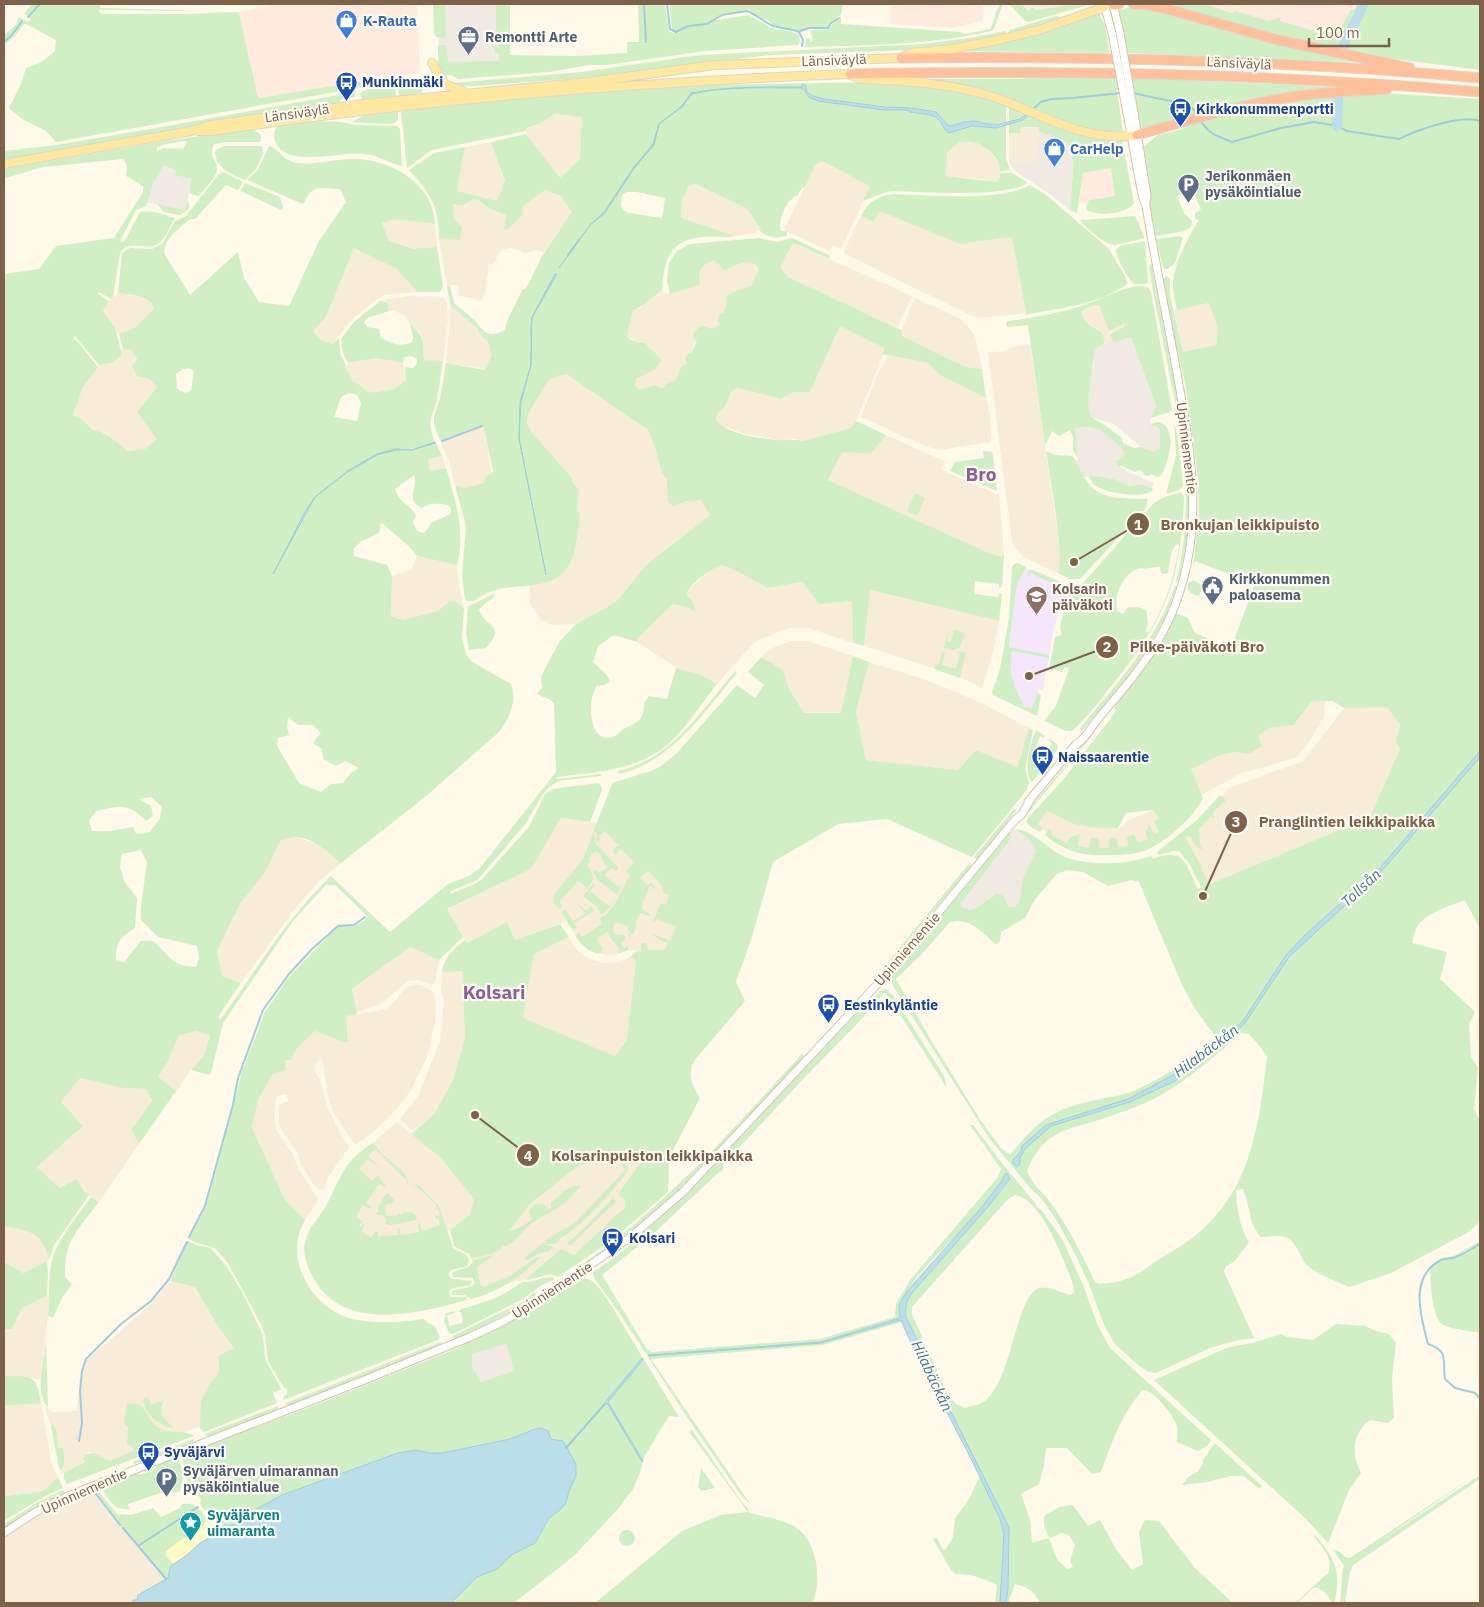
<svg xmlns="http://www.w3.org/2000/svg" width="1484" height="1607" font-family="'IBM Plex Sans',sans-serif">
  <rect width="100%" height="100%" fill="#fef9e9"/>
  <path fill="#f7ecd7" d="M555,114L582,117L580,159L560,179L526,134V128L539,124Z
    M1020,127H1040L1035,163L1009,161V133H1019Z
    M491,142L505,182L497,201L457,191L465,147Z
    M959,142H974L984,147L991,153L1001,166L1000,177L997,182L981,179L946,176L947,153Z
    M822,161L870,186L841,249L833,246L830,251L784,230L815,165Z
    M696,183L747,209L761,229L754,233L736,236L681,218L682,200L689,185Z
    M545,190L561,196L573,212L544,253L537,250L525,253L511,248L502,250L497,257L496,262L489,266L485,293L482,300L479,301L472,298L459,296L458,287L455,285L447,286L439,238L460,239L458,224L454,219L452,204L462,206L474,199L480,201L488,208L506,214L505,224L510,227L516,220L522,207Z
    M880,210L960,244L1012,237L1026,313L981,318L974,317L843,253L861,216L873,222Z
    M395,219L435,224L437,247L414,249L389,241L382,223Z
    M793,243L912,296L897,328L788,277L780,267Z
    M354,248L397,269L417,292L385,295L377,299L351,320L333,344L321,340L313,331L326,317Z
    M714,260L725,270L743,262H751L758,265L760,269L751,286L736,291L723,313L718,317L717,321L720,324L694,343L687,363L681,367L677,380L667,383L662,388L654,385L639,390L635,386L636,379L642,377L652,350L645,343L627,337L633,310L641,308L648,300L662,290L667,294L699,285L698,273L700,269Z
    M118,293L144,297L152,303L154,309L136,327L119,334H117L115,326L103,311L106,304Z
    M407,296L443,297L447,304L448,321L443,361L424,360L423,339L420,332L410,324L405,316L394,311H389L387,302L385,300Z
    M915,298L959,318L967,325L975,336L982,369L966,367L903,337L901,331Z
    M1209,303L1218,329L1216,345L1183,352L1174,310Z
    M450,304L463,317L477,328L481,336L487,341L492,355L486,369L446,363L450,321Z
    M1099,305L1109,330L1125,322L1124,327L1110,333L1113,342L1104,344V338L1101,331L1086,323L1082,311L1092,306Z
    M840,326L886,348L856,421L851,428L803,441L795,439L779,440L745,434L720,425L717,422L716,418L719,411L731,390L737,388L781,399L794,392H810Z
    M1030,344L1058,536L1060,558V571L1058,573L1025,558L1017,550L1012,542L988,352L1005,351L1012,347Z
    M120,349H131L144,376L151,379L157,387L137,412L158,439L145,449L127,451L115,441L101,432L93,430L80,418L73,415L83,387L99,365L112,363L122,355Z
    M888,355L928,363L941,376L986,398L990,416L991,442L939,450L925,446L861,417L875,380Z
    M376,358L403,363L406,380L394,389L370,393L358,384L353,382L346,366L348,363Z
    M566,374L648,430L655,448L662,473L680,504L687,500L700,499L710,515L646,565L616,602L576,624L552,625L541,620L530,603L529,585L551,581L557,578L563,573L572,559L577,542L580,514L577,509L579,490L533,434L527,424L528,414L549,379Z
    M483,425L492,474L484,483L480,485L465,488L455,485L450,464L440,440Z
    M886,435L944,461L942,470L999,495L1004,555L1001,557L982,550L828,480L842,451L871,454Z
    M442,456L446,468L430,471L428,459Z
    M417,556L457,565L458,580L464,608L457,602L450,601L437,611L403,620L391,616L392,576L412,568Z
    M722,565L737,571L767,588L802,582L819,604L852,601L853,643L808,628H789L754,642L717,684L701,675L680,670L637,642L638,638L673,604L689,608L695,612L693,602L686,594L688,590L711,570Z
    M869,590L999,621L993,653L982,688L958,676L864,646Z
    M791,641H808L853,656L841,713H804L789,689L783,670L761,657L769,649Z
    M869,662L923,679L982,703L1029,728L1019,767L976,750L958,770L866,760L856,712Z
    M1311,702H1325L1324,717L1308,744L1295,758L1240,774L1201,795L1191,769L1221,755L1235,752L1249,754L1258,736L1270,728L1294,725Z
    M1387,707L1400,725L1396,742L1400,749L1370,817L1210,884L1206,879L1200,863L1185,837L1229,788L1303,761L1344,708Z
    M1153,810L1165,830L1137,846L1114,849L1077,848L1050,835L1037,825L1046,811L1074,824L1090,827L1118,828L1123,826L1127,821Z
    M561,818L605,824L691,906L668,962L648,953L629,950L612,955L597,954L588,949L580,943L566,921L515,940L507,922L467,943L446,910L531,869Z
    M290,836L319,844L341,863L319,881L294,910L241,983L222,976L217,951L240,904L266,871L280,841Z
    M569,937L574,946L581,954L592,960L604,963L620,962L630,957L636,960L627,1040L615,1056L523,1018L534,953Z
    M410,947L439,960L435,982L432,985L418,980L408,981L379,1005L357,1012L352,989Z
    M462,971L465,1037L453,1080L434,1114L413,1131L400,1119L418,1096L440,1041L444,1002L441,989L442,972Z
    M410,985H420L432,991L436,1003L435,1023L427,1057L411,1090L393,1113L373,1132L355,1145L333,1112L328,1096L322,1059H320L315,1065L316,1074L320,1079L327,1106L340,1133L349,1147L328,1177L325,1188L322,1190L318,1189L312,1182L300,1162L298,1154L279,1126V1108L281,1104L288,1101L286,1094L277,1096L274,1111L276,1130L292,1153L298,1168L317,1198V1202L305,1220L285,1200L252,1128L258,1100L273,1074L286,1070L285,1060H291L297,1048L315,1031L348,1041L346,1016L362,1014L386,1009L395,1002L399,995Z
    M196,1031L210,1036L204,1056L191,1070L176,1091L158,1077L168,1061L179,1035Z
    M80,1078L122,1088L146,1089L152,1101L131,1130L139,1144L99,1202L85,1193L77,1180L60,1188L37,1167L54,1151L61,1102Z
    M397,1122L440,1157L474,1199L470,1214L440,1237L360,1246L346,1166L365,1148L373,1143Z
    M610,1152L637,1158L640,1164L625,1200V1207L574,1255L561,1249L526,1279L482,1290L477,1282L471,1258L503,1239L529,1205L577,1167Z
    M4,1226L31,1231L43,1241L49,1260L23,1273L5,1261Z
    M170,1281L195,1287L217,1325L243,1348L207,1424L110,1461L89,1452L86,1454L85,1462L62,1474L59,1468L61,1470L57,1434L52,1424L51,1426L44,1404L51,1412L77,1411L80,1379L86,1361L151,1304Z
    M47,1296L50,1297L48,1316L40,1379L4,1376V1329H12L22,1308Z
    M41,1403L52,1465L58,1477L42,1492L4,1496V1406Z
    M93,1490L120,1525L166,1579L138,1595L137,1600H133L132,1603H4V1539L40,1514L66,1501Z"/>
  <path fill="#ffebdd" d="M279,4H417L420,73L258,98L239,12Z
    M891,4H983V20L953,28L890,24Z
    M1021,4H1064V6L1029,11Z
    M1194,4H1364L1339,45Z
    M1111,168L1115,196L1089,200L1087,204L1079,202L1083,173Z"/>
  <path fill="#f0eae2" d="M437,4H505L506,64L445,68L439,56Z
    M1039,132L1050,134L1054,137L1068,143L1072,151L1073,169L1070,210L1050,194L1018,173L1011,166L1009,161L1035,163Z
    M164,164L176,171V175L191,179L186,210L146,202L154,181Z
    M1131,336L1156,407L1150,417L1151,425L1156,426L1160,430V449L1154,452L1141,447L1114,424L1093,418L1089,410L1088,396L1090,376L1094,365V349L1098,346Z
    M1079,427L1098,429L1109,436L1120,446L1125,454L1115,463L1128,472L1154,483L1152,488L1141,484L1129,486L1114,479L1096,476L1084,477L1077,462L1078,457L1075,435V428Z
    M1015,829L1030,840L1036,851L1023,878L1019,903L1014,907L1008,906L1004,896L997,893L976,908L969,910L964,909L961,907V903L985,871L995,860L997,856L1010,840L1009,833Z
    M506,1344L514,1371L481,1382L472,1367V1354Z"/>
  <path fill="#f6e6fb" d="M1025,568L1072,590L1060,608L1055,624L1049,655L1009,648L1017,585Z
    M1012,651L1049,658L1043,690H1038L1032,709L1024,706L1015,689L1009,662Z"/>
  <path fill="#d1efc5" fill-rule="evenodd" d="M32,4H100V8L184,10V11L99,10V12L102,14H185L239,12L258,98L384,78L379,82L358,88L56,142L46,131L22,119L9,108L21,84L26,68L40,63L55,51L56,40L26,24H24L15,36L4,45V35L16,25L19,17L28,22L31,19L24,14Z
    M433,4H445L446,37L444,38L436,37L434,34Z
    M496,4H510V55L576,56L627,53V42H639L638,4H665L669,31C677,35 680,32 686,27L677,31L672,29L669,4H843L841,14L826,28L808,27L799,31L774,26L769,21L756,17L748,9C736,14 724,13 713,19V21L748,15C756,20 765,22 770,28L793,32L799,35L800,41L798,45L706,51L606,65H589L549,72L458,79L451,75L444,76L438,65V45H446L448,62L499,61V53H494V47L498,46V42H496Z
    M1001,4H1003C1000,12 997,20 994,29L991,31C930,45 867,45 805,47L806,38H809L811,42L813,40L810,30L829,29L834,22L841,17V24L960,32L964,34L990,29C995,21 994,11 1001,4Z
    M1009,4H1021L1029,11L1032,7L1035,10L1064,6V4H1092L1028,22L1024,20Z
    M1168,4H1203L1232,13L1235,11L1269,21L1281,17L1280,21L1318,32L1319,29L1333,32L1339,30L1351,10H1355L1357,4H1480V70L1372,56L1276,35Z
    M1127,8L1154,10L1378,63L1127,53L1118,10Z
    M1099,14L1105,25L1110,53L957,51L1019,39Z
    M1056,16L1062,17L1037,27L1009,34V30Z
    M1006,31V35L947,46L912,50L770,55L711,62L598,77L462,87L453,83L581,72L700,55L924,44L969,38Z
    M1136,78L1360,88L1289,95L1145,129H1141L1134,89L1117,90L1123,132C1087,134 1063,119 1030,107C996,96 960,85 925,79Z
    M403,80L427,83L421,93L399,97L397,83Z
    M392,81L395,85L396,97L362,99L360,93L363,91Z
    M879,82C923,85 963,92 1006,104V122L987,124L975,121L964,122L951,126L948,125L936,112L824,99C816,97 809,96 805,88L802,87L764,88H802L804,92L818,101L884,110H908L910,112C918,114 933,113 939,120C943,125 943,129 949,133L972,126L989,128L1006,124V158L1010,170L1000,171C1001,159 987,147 976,143C971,141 965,142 959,142L947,153L946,176L997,182L1000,177V173H1012L1028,183C1002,198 925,192 893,191L886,192L863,201L870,186L822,161L815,165L805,187L802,188L798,195C786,199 777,222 781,231H787V235C779,240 765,237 759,230L761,229L747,209L696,184L689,185L682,200L681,218L736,236C725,238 713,236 701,237C668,241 664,262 662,290C652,297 644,307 633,310L627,337L631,340L645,343L662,360L655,370L636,379L635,386L639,390L654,385L662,388L667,383L676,380L681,367L687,363L685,358L689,353H691L697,340L693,336C697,325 703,325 713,329L720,324L717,321L720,314L723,313L726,306V296L738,290L751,286L759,269C752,256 735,265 725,271L714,260C699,268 698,269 700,285L670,294L667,281L669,263L677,251L690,244L759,238L777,242L792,238L829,255L830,259L793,243L780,267L788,277L901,330L903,337L966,367L982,369L986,398L941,376L928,363L883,354L885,348L840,326L810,392H794L781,399L737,388C725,393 731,406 719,411L716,418L717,422C730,434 761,439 778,440C787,441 794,439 803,441L851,428L856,421L886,435L871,454L842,452L828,480L982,550L1001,557L1004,555L1002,587L999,588V584L975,581L974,594L998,597L999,593L1002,594L999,621L870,590L864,646L853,643L852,601L819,604L802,582L767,588L737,571L722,565C709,570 692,582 686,594L693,602L695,612L689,608L673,604L638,638L637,642L614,635L598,646L593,662L606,674L610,681L605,685L596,686C594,692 591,699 591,705C590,718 594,743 613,737C616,736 619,732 622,730C637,722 644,722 644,703L649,696L667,699L676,668L701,675L717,684C703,702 683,732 666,746C634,771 595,772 556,777L557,779L601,774V776L558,781L549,787L543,794L526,823L480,877L477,880L451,891L450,894L475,884L482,879L529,827L545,794L553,789L598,783L601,786L602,790L590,822L561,818L531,869L447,909L463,937L439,960L410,947L352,989L357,1012L356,1015L346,1016L348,1042H344L315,1031L297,1048L291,1060H285L286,1070L273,1074L258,1100L252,1128L285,1200L305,1220C302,1226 299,1232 298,1238C291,1275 322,1315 358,1320C380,1324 403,1322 424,1319L428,1323L435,1326L440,1337L438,1340L283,1400L284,1396L287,1394V1389L284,1388L268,1361L265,1336L262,1326L228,1263L215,1248L194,1242L189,1239L206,1207L235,1101L241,1074L265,1012L289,977L328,936L338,927L356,925L365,920L367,916L335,885H326L293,921L223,1023L211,1073L209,1075L191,1070L204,1056L210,1036L196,1031L179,1035L168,1061L158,1077L176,1091L139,1144L131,1130L152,1101L146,1089L122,1088L80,1078L61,1102L83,1126L37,1167L60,1188L77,1179L85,1193L89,1195L54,1245L49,1260C42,1231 29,1231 4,1226V274L39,269L56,246L114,238L143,192V186L126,176C127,170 128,164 123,159L43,167L9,177L4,178V169L159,142L247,129L254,130L261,135V141L259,142H225L214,144C207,158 218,159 217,170C217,176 203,192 198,196L194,195L189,192L191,179L175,175L176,171L164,165L154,181L146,206L136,210L120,241L124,242L140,212C152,209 163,215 175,218C170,226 165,240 157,244C144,251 128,239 120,253L113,298L111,299L99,292L98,294L109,301L103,311L115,327L122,355L112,363L99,365L75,336L73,339L77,341L98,367L83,387L73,415L80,418L93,430L101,432L116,441L127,451L145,449L157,439L137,412L157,387C151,380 147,376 138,377L132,366L137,360L131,349H123L119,334L136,327L154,309C150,294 131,295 118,293L122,253L130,248L152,249L162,244L175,221L186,216L219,174L223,172L243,182L238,190L226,185L195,219H190C179,229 165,237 164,253L190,295L238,252L244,278L259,302L289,306L319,241L346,202L340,189C332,189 319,186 312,191C308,193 306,200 303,204L247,180L258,170L269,146C280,150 285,162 298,163C316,165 334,159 352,159C389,158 434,183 435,224L395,219L382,223L389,241L414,249L437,247L443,286L440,292H417L397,269L354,248L326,317L313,331L321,340L333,344L339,338L340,353L353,382L358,384L370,393L394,389L406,380L405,367L413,368L417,363V359L411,356L404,357L403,363L376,358L348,363L343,353L341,339L354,322L380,301L387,302L389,311L367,318L364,322L367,327L379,329L381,338C391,343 401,348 412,342L413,337L410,324C425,336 423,342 424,360L443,361C441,372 440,382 438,393C435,416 424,416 435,442L407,450H411L436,443L442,456L428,459L430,471L446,468C455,500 466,531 457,565L417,556C407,542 393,534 381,522L379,533L362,541L354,548V556L387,565L392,576L391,616L403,620L437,611L450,601L457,602L464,608L462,638L466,654L471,661L511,684C518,700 509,719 499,732L425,797L341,863C323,848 305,829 280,841L266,871L240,904L217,951L222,976L241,983L218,1017L220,1020C256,971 287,917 331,876L390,932L448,884L469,876L480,868L556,772L554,703L549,699L536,694L542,688L541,677L550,659L560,641L576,624L616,602L646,565L710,515L700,499L693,502L687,501L674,506L668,502L667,480L662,473L655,448L648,430L566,374L549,379L528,414L527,424L533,434L572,478V482L579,490L577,509L580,514C577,537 577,571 551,581C539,585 526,586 513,587C499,588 485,592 474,601H467L465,599L462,576L466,526L455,485L465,488L484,483L486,476L492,474L493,471L483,425L440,440L434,425V417L440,398L446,363L485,370L492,355L487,341L481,336L477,328L463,317L450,304L447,286H450L454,303C460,308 466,313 472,318C484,328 483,341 505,330L507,321L523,289H525L528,285L541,258L572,212L561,196L545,190L522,207L523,214L506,231L504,229L506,215L488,208L480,201L474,199L462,206L453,204L454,219L462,227L460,240L439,238C438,204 431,194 409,170L434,153L465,147L457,191L497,201L505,181L491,142L526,134L560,178L580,159L582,117L555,114L539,124L526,128V131L432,150L407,168L401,112L418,108L599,92L711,85ZM185,141L187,142L183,149L164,148L157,151V147L166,144ZM627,192H637L665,198L662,218L629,213L623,210L621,205L622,195ZM190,368L194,371L191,390L186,393L177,389L176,374L183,369ZM349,393L357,395L361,403L357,421L334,417L341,397ZM414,475C419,488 404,500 422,508C430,502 438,503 448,505L451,508V514L431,523L427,530L423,533L417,531L413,523L416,515C410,505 397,500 395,489ZM288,717L298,725H313L321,733L313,743L322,749L323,759L336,766L345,761L359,768L351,773L343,783L331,784L321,792L299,783L277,746L278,738L289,735L287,728ZM151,797L162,807L160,818L150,832L136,834L133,827L109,831H92L89,821L96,811C120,806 128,802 146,821L153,816L151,806L139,799ZM141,850L147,862L141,906V920L158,937L197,946L199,958L196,967C170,966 171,956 153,941H141L124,962L116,960C116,942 120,938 135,928L137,898L124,881L120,867L122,854Z
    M355,92V97L342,99L338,103L236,118L4,160V151L56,145L139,131Z
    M1383,93L1480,99V929L1465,900C1449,906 1427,912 1417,927C1414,931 1414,938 1412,943L1447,952L1440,979L1475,1012L1469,1024L1471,1057L1478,1067L1474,1109L1480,1121V1218L1478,1224L1467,1233L1391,1273L1349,1287C1337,1281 1312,1273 1304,1262C1301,1258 1300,1253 1297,1248C1287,1231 1276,1237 1260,1237L1252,1223L1247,1201L1243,1189L1236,1190C1237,1207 1239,1227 1249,1242L1234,1262L1226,1266L1224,1272L1254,1338L1238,1340L1210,1348L1156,1373L1149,1372L1138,1365L1115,1344L1104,1325L1089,1284L1075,1254L1057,1221L1042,1199L1030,1188L989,1138L893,986L891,978L1009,833L1011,835L1010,840L961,903V907L969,910L976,908L997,893L1004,896L1008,906L1014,907L1019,903L1023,878L1036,851L1030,840L1015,829C1031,830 1045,846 1059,854C1082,867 1127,865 1151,856L1153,859C1185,846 1186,865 1198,889L1201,887L1190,865L1180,852L1173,851L1159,855L1157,852L1197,820L1220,795L1225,799L1226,804L1223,802L1212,814L1215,817L1214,818L1211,816L1199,829L1200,844L1203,850L1196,846L1190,836L1185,837L1200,863L1206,879L1210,884L1370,817L1400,749L1396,742L1400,725L1387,707L1344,708L1333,701L1311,702L1294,725L1270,728L1258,736L1262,746L1249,754L1235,752L1221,755L1191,769L1203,798C1194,817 1167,841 1147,850C1132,856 1091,857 1075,852C1065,849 1053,842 1045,835L1048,829L1052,831L1051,835L1067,843L1071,837L1080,834L1078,846L1089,848L1091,838H1098L1099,848H1109L1110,838H1116L1118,847L1128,846L1127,837L1134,834L1138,843L1148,839L1145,830L1147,829L1149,824L1154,834L1159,832L1154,821L1159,819L1153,810L1126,813L1118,828L1090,827L1074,824L1047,811L1038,824L1043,828L1040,832L1030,826L1026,822L1028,818L1063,780L1114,714L1116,710L1114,708L1117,702C1140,673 1161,646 1176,613L1188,618L1195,633L1231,648L1255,584L1195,561L1193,567L1199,513L1198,478L1185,383L1178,355L1164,284V279L1166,275L1170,279V295L1183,352L1216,345L1218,329L1209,303L1177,310C1175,301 1172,292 1173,282C1175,261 1188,238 1199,220L1195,219V213L1201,210L1193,190L1177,196L1184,213L1192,221L1191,227L1185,231L1156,236L1150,208L1144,146L1158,135L1183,129V126L1252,108L1307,98ZM1067,870L1083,872L1108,886L1131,880L1139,882L1182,985L1196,1010L1218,1040C1192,1058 1165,1077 1136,1090C1123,1096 1108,1097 1095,1100C1049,1111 1040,1119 1010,1155L1001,1148L981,1121L931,1040L896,979L921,955L949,923C966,915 984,933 995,944H997L1000,941L1001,932L1025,918L1035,899L1057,874ZM1242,1033L1249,1034L1263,1050L1267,1057C1260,1117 1253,1181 1207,1225C1194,1238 1177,1249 1161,1258C1151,1264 1140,1274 1129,1278C1120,1282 1109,1283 1099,1284L1095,1282C1082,1255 1070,1230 1053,1206C1045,1194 1032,1185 1027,1171C1044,1128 1070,1130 1108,1117C1126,1111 1144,1104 1161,1095C1188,1080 1218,1053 1242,1033ZM1228,1039L1175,1081L1130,1102L1051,1126L1025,1149L1020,1158V1163L1016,1167L1013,1164L1016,1156L1021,1151L1022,1146L1046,1125L1128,1099L1173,1075L1223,1040Z
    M1009,106L1028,113L1020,119L1009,122Z
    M385,112H398V120L394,123L389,124L351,122L365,115Z
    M1030,114C1063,129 1085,140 1122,140L1134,203C1127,214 1098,217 1087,210L1086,207L1089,200L1115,196L1111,168L1083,173L1077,213L1070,210C1070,187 1078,164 1068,143C1058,139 1050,134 1039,132V127H1021L1020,133H1009V124L1023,120Z
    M315,121L341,122L355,125L397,126L400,129L402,166C391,164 379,156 366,154C342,150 286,170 275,141C273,135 274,130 278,126Z
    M224,146H262L263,153L256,169L245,180C231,174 217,169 215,153L216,150Z
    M245,183L280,197L283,207L281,210L241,191Z
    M1030,185L1045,194L1109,249L1125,276L1127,284C1099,305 1058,308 1025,315L1026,313L1012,237L960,244L880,211L873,222L861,216C868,202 878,196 893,194C926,195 1003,202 1030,185Z
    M188,200L189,203V209L180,215L164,212L157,204L185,210Z
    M1135,216L1145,238L1115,245C1105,245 1086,228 1080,220Z
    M1179,236L1183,238L1175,263L1168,269L1163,268L1156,239Z
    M1145,241L1148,282L1146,284H1134C1128,279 1116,258 1116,250L1120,246Z
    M1151,262L1177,395L1176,407L1152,286L1149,267Z
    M1143,286L1149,288L1151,292L1172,410L1170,412L1150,418L1156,406L1131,337L1113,342L1110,334L1124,327L1125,323L1109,331L1099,305L1092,306L1082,311C1083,315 1084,320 1087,323C1096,332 1105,327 1104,344L1094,349C1095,365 1082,406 1093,418C1095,420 1100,422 1103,424C1109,428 1115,433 1122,438L1123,443L1134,448L1141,447L1154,452L1160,448V430L1156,426H1151V424L1159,422L1165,425C1176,438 1168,461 1162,475L1157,477L1151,474L1149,476L1144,475L1142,471L1137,470L1135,472L1122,466H1118L1115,462L1125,454L1120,446L1099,429L1085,427L1075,428L1078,457L1073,451V437L1070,430L1059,436L1052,431L1045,446L1028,325L1007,327L1006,323L1008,321C1033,318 1060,313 1084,305C1102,299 1126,285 1143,286Z
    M1174,421L1178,438L1183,486L1179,490L1166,494L1176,455Z
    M983,451L992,452L993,455L997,491L950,471L955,462L984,458Z
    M1046,451L1056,455L1072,456C1080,464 1081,474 1088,483C1101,501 1129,498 1148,499L1146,508L1080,579H1070L1058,573C1065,558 1049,472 1046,451Z
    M1183,453L1185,455C1195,497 1188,542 1178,583L1176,581C1187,538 1188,497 1183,453Z
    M1089,476H1096L1114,479L1129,486L1141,484L1152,488L1153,490C1144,499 1106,493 1096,486C1092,484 1091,480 1089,476Z
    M915,493L925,498L917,516L907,511Z
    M1179,493H1182L1184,497C1181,578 1167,616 1117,679C1102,697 1089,716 1072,731H1066L1044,721L1056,706L1069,669L1065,667L1062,672L1054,669L1052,671L1049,669L1055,637L1062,635L1060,627L1064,610L1075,592L1154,503L1164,497ZM1176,544L1179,545C1175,576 1165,606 1149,632H1146L1148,622L1146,610L1138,607H1128L1123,614L1117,611C1114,595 1121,577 1137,569C1140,568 1144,569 1149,568C1153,568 1155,566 1160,567L1161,573L1164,574L1168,573L1171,553Z
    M1018,563L1026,567L1017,585L1009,647L1049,655V658L1012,651C1007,670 1015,689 1024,706L1032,709L1037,693L1041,695L1037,716L993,695L992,692L1000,669L1009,618L1012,567L1014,564Z
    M1029,570H1033L1063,583L1062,590L1059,591L1061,587L1030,573L1028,577L1027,575Z
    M1193,580L1203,585L1199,596L1192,594L1187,589L1188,584Z
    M1175,586H1177L1166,616L1149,647L1122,685L1082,731L1080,728C1117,684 1156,641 1175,586Z
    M495,593L493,598L484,604L479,610C484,627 508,624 486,648L469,650L466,633L468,607Z
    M951,622L947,641L951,642L954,630L963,632L965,635L959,648L953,650L944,648Z
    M958,651L966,653L960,678L934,669L935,664L939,665L942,652H945L942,665L956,669L960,653L956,652Z
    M853,656L869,662L856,712L866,760L958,770L976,750L1018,767L1029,728L1033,730L1025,769L1029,783L1026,791L972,857L887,819L838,824L773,862L752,937L736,982L745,1001L694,1061C687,1077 692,1083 700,1098L669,1158L668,1192L612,1240L558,1277L550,1274L528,1280L526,1279L561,1249L574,1255L625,1207V1200L618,1194L640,1164L637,1158L610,1152L577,1167L529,1205L509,1231C514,1231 529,1223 532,1219L529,1210L536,1204L545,1205L548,1209L551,1208V1203C558,1195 569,1187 579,1185L581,1186L564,1204L530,1224L515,1240L505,1247L504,1245L501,1247L502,1249L491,1254L471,1258L469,1254L454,1246L450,1230L470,1214L474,1199L440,1157L411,1134L434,1114L453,1080L465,1037L462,971L442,972C444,958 453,949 465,940L467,943L507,922L515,940L560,924L569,937L534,954L523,1018L615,1056L627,1040L636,960L630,957L637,951L642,952L641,946L642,943H646L649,950H665L668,943L658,939L651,933L670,941L676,927L657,919L655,922L653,921L661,903L666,905L669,895L664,893L659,882L648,871L640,878L647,885L652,883L656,889L650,886L642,904L643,910L650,914L649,916L640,913L635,924L637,925L634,933L628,937L630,931L628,930V926L615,922L612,931L614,932V934L624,935L626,938L621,943L624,948L627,946L629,950L617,954L620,951L607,932L596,939L603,948L601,953C590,955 581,944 575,935L579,932L582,937L602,924L600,919C615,909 620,894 628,878H629L630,876L626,871L634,862L621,849L615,855L612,851L618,845L605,831L598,837L601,839L598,842L596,841L597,835L594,830L612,784L615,782L651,771L661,766L676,754L737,685L755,698L764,685L748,672L761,657L783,670L789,689L804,713H841Z
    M735,671L737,673C703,713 673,761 619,774L618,771C671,760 702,710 735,671Z
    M1036,730L1045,736L1044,738L1040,736L1035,750L1046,756L1052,743L1048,740L1050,739L1057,744L1058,748L1050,761L1032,782C1022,770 1031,743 1036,730Z
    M1086,740L1088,741L1086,743L1029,812L1026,813Z
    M1014,809L1017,810L979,857L975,859L974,857Z
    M594,831L596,844L619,868L616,871L612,868L604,875L619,887L623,883L617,895L598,880L593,871L596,870L598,873L607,868L598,851L591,854L592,856L589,857L590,862L587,864C594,878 596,879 584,891L586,887L578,881L560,901L562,907L558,909L554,903V895L583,859Z
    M971,864V867L884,968L882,969L968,865Z
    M593,884L595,885L590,891L609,906L615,901L603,914H601L595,904L594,905L583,896Z
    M577,903L586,911L591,906L594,911L574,923L577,928L573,930L561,912L566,910L573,921L585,914Z
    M886,989L892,994L944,1076L947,1088L888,996L884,993L858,1023L806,1076L723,1165V1170L717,1174L652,1235L602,1275L646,1348L652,1352L820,1339L895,1317L896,1304L910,1280L998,1177L1001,1169L970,1125H973L1005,1167L1035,1203L1036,1206L1042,1211L1062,1239L1083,1285L1098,1326L1110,1348L1211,1440L1207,1446L1198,1451L1177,1442C1177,1437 1178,1431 1177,1426C1174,1416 1153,1389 1143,1390C1122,1412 1111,1445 1101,1472L1092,1474L1067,1448H1046L1044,1466L1039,1484L1021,1494L1030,1520L1032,1543L1049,1538L1044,1525V1516L1059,1507L1073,1505L1088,1526L1100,1520L1116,1549L1132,1570L1143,1564L1139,1532L1145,1520L1159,1521L1194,1567L1233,1603H1040C1034,1591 1028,1587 1015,1584L1008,1603H1006L1008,1589L1009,1527L943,1398V1393L906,1317C905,1307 906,1302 911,1294L986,1209L1010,1180V1177L1005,1174C983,1219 937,1248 908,1289C903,1295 898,1309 900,1318L821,1342L648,1355L821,1343L901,1319L902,1322L823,1345L651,1359L751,1505L740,1494L687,1417L616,1308L594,1278L593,1272L617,1256L683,1197L871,998L873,999L881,990ZM1015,1195C1042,1198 1066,1265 1074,1287V1293L1070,1295C1061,1293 1047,1284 1037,1289C1015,1302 1012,1377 986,1400C981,1405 972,1406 965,1408L956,1404L947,1393L912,1314V1307L1008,1199ZM1062,1533L1069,1535L1075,1545L1070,1561L1073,1567L1067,1569L1057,1559L1049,1538Z
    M802,1054L805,1055L804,1057L670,1199L623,1239L583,1267V1264C667,1205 733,1129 802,1054Z
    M373,1143C376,1146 379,1150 381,1153C388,1160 408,1171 408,1183L405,1184L407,1181L375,1149L368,1156L382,1170L368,1159L359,1169L372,1181L378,1176L387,1188L379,1184L366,1203L372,1207L369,1209L363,1205L356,1217L363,1222L359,1225L360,1227L365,1223L362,1231L371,1238L375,1231L378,1232V1236L398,1235L397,1228L399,1227L401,1235L419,1232L418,1224L420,1223L422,1231L440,1225L438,1218L436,1219L435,1216L440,1215L438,1209L434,1210L437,1206L416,1186L412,1187L417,1184L439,1206L453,1248C460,1253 474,1255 467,1266L452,1270L448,1274L452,1279L472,1281L471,1285L453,1288L449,1291L451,1297H466L467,1300C419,1313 344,1333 314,1279C308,1269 302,1254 305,1242C308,1228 319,1218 326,1206C341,1178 343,1161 373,1143Z
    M620,1163L627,1164L628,1170C622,1182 574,1234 562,1237L556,1244H546L545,1240L576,1222L625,1170Z
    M388,1193L394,1200L392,1203L385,1205L386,1215L397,1216V1214H403V1212C410,1211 416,1213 417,1220L390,1225L385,1224L387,1220L382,1215H378L376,1213L379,1212L378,1207L385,1195Z
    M91,1197L99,1202C88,1217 71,1234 67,1253C65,1261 65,1269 65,1277L72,1284L62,1298L53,1318L48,1316C50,1299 48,1281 51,1265C55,1242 78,1216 91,1197Z
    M613,1198L616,1202L570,1246L568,1245L567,1243L584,1228Z
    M188,1241L196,1245L210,1248L215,1253L227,1267L242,1292L260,1329L263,1337L265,1359L280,1387L281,1389L273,1393L277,1403L204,1432L200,1428L201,1401L212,1380C221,1376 220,1364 218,1356L234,1348L217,1325L195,1287L170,1281Z
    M1480,1241V1333C1471,1331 1449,1329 1442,1324C1432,1317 1430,1280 1430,1268L1442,1258L1454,1256Z
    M544,1242L546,1245L554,1246L548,1252L539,1253L526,1261L525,1257Z
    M4,1244L5,1262L23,1273L47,1261L48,1272L47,1296L22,1308L12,1329H4Z
    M494,1255L477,1267L480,1284L484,1287L510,1276L537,1257H541C521,1277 499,1292 471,1299L465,1295H452L451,1292C458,1287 468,1290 475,1284L473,1278L453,1277L452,1273C459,1268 471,1269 474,1260Z
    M553,1277L554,1280L542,1285L521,1300L453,1334L449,1333L444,1321L446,1313L455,1311V1313L447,1315L449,1326L463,1323L461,1312H459L461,1309C484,1303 503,1297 522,1282C533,1283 542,1277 553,1277Z
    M585,1278C596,1280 603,1294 609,1302L679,1417L669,1416L644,1457L641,1470L633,1489L618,1509L574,1556L514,1603H451L560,1440H554L549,1436L530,1431L510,1439L436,1454L416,1450L398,1453L282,1495L256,1509L250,1518L237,1525H224L219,1517L213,1521L200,1504L201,1500L195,1489L193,1492H190L183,1462L185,1454L318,1404L453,1350L527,1313ZM506,1344L514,1371L481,1382L472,1367V1354Z
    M534,1292L536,1295L528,1303L457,1339L451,1337L516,1305L526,1300Z
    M1336,1324L1365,1326L1376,1331L1389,1334L1396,1343L1392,1379L1394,1418L1388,1423L1370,1420C1352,1433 1351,1454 1361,1473L1349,1490L1328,1543L1306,1519L1154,1380L1229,1347L1252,1343L1281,1334L1287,1337L1313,1340Z
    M46,1342L48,1407C34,1394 44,1359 46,1342Z
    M440,1342H442L437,1347L291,1405H287L286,1403Z
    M4,1376C32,1378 36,1372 41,1403L4,1406Z
    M148,1397L151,1405L164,1400C157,1417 165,1418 174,1428C160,1427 144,1413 143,1399Z
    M127,1403L139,1404C146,1410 149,1420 156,1426C166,1435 184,1429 194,1436L67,1484L64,1479V1473L85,1462L83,1458L86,1454L94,1453L110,1461L135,1450L127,1443L128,1428L124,1422Z
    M278,1406V1409L276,1411L209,1436H205V1434Z
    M52,1424C59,1430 58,1440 58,1448H63C64,1456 66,1463 61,1470L59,1468L51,1426Z
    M691,1429L741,1501L749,1510L748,1512C765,1518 782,1518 797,1528C817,1542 823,1582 812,1603H595L682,1531L721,1515L748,1512L690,1433Z
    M194,1439L193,1442L135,1464L133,1463L132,1462Z
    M1215,1443L1262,1486L1260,1489L1243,1476H1230L1207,1482L1182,1485L1188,1477L1197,1472L1202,1466L1203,1460Z
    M173,1459L179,1460C183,1471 184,1481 180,1491L176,1493L169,1490L128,1504L129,1509C115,1511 110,1501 103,1491L104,1485L132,1474H144L155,1469L159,1464Z
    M701,1468L715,1488L702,1491L698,1487Z
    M1480,1472L1371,1547L1480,1475V1479L1353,1565L1350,1572L1345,1603H1340C1342,1594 1341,1572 1344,1566L1333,1549L1340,1552L1345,1557L1350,1558Z
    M980,1476L1000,1519L1004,1534L1000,1603H995L997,1585C984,1579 971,1573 956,1574L951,1570L933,1539L937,1538L943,1550L946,1549L953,1537L955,1518L968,1501Z
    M58,1477L63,1488L45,1496L4,1521V1496L42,1492Z
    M63,1490L65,1491L64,1493L32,1510L4,1528V1524L38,1502Z
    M93,1490L100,1493L117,1514L131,1515L153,1508L161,1517L180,1508L182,1504C195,1501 201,1510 207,1519L204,1525L166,1551L167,1557L174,1564L170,1568L168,1578L166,1579L120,1525Z
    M619 1538a8 8 0 1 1 16 0a8 8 0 1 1-16 0Z
    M1313,1535C1318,1537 1320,1541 1324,1546C1338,1563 1340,1582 1334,1603H1332C1329,1596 1321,1586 1313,1588L1297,1603H1295L1329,1572C1333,1556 1321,1547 1313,1535Z"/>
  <path fill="#fff9c3" d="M218,1517L224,1525L174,1564L167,1557L166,1552C175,1541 191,1536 202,1526C205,1524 206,1520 210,1518L213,1521Z"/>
  <path fill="#bbdeeb" stroke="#a0cdde" d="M802,84L805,85L807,92L813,96L824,99L886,107L911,108L936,112L948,125L951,126L964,122L975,121L987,124H999L1020,119L1028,113L1030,114L1023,120L996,128L972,126L949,133C943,129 943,125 939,120C933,113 918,114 910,112L907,110H884L818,101L810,98L802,88C765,88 728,86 692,94L682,107L659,124L654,145L635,167L605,213L590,225L559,268L590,225L604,212L634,167L653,144L659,124L681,107L691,93C728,86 765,87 802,87Z
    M555,274H557L532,318L531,328V365L521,402L519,438L546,575L519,438L520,402L531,365L532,317Z
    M435,442L436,443L411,450H396L377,455L349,471L315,497L273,574L306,510L315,497L349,470L377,454L396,449L411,450Z
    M1480,751V757L1381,872L1289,957L1245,1023L1229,1039L1175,1081L1130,1102L1051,1126L1025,1149L1020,1158V1164L1016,1167L1012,1161L1021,1151L1022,1146L1046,1125L1128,1099L1173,1075L1224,1039L1243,1021L1286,955L1305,935L1379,869Z
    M1007,1173L1010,1179L986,1209L911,1294C906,1302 905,1307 906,1317L943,1393L944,1398L1009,1527L1008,1589L1006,1603H1000L1004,1534L1000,1519C985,1488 971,1457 954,1426C936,1391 916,1357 901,1320L821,1343L649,1356L648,1355L821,1342L900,1318L899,1305L907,1291L982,1207L1001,1182L1005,1174Z
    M642,1358L643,1360L608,1402L643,1461L642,1462L607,1403L604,1406L603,1405Z
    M541,1428L548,1431L551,1439L563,1441L576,1464V1476L569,1491L566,1503L561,1509L549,1518L535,1543L513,1554L497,1569L477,1577L451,1603H132L133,1600H137L138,1595L168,1578L170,1568L172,1565L187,1555L200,1543L209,1538L220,1527L224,1525H237L250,1518L256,1509L282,1495L398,1453L416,1450L429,1453H442L510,1439L535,1429Z"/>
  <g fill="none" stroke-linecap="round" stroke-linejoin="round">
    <path stroke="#a0cdde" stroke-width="2" d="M644,4L646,42
      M667,4L670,29L676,32L688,26L707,24L722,15L747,11C755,14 763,21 771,25C780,29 790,28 799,32L803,40L802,46
      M28,17L40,4
      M800,31L809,28H828L831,23L839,18
      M4,42L12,35L22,21
      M1133,93L1189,105L1198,114
      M1032,110L1041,102L1051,99L1072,98L1121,93
      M1200,121L1208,130L1215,135L1232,142L1281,128L1314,122L1337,126L1347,131L1399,139C1417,130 1461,114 1480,121
      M568,255L579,240
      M442,441L482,426
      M189,1237L205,1206L233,1105L238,1078L263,1010L289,974L312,949L338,926L354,925L365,917
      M1480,1244C1472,1249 1464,1254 1456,1257C1451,1259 1445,1258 1441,1260C1408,1277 1421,1317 1428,1344C1450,1351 1442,1362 1445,1379L1455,1388L1475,1393L1480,1399
      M79,1441L82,1423L80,1391L82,1371L86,1359L121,1324L151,1301L169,1279L187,1242
      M566,1448L604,1405
      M93,1490L120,1525
      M123,1528L166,1579
      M138,1546L198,1507"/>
    <path stroke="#bbdeeb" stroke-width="10" d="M1343,51C1344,33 1359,21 1363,4
      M1337,126L1338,98"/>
    <defs>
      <path id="secondary" d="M1104,4L1112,33
        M1113,4L1120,33
        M1134,113L1147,196L1146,203
        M1075,746C1084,739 1088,733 1095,723C1102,713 1111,704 1119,694C1139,670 1158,645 1171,615C1206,535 1192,457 1177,373C1167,318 1155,262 1146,206L1142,195L1127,113
        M1028,802L1077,743
        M4,1533L34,1513L70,1495L367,1379L470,1337L504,1321L544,1297L632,1236L683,1192L845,1019L896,964L1014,821L1022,814L1031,799"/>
      <path id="primary" d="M432,63L445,84L464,92
        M198,131H213C423,99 637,82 850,74L859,79C903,81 940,82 984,94C1036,109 1081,144 1137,135
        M4,164L191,131L211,125L363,104L588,82L715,65L901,58L911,53L952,49L998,40L1039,30L1105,7"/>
      <path id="motorway" d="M1133,4L1149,5L1167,9L1278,40L1410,68
        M1114,5L1119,4
        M901,58C1094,56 1288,60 1480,78
        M850,74C1060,70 1270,73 1480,92
        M1137,135C1190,120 1243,104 1298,96C1327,92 1357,91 1387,89"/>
    </defs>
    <use href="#secondary" stroke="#d7c3aa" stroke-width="9"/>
    <use href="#primary" stroke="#ddd6d0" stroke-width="10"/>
    <use href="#motorway" stroke="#ddd6d0" stroke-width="11"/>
    <use href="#secondary" stroke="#fff" stroke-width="7"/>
    <use href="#primary" stroke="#ffe8a0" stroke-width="8"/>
    <use href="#motorway" stroke="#fec19b" stroke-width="9"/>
    <defs>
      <path id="secondary-bridge" d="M1112,33L1127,113
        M1120,33L1134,113"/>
    </defs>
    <use href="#secondary-bridge" stroke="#d7c3aa" stroke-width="9" stroke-linecap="butt"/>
    <use href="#secondary-bridge" stroke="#fff" stroke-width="7"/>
  </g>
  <defs>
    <symbol id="shop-pin" viewBox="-11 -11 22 30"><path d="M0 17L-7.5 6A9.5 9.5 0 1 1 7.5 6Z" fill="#3f7fe0" stroke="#fffbf2"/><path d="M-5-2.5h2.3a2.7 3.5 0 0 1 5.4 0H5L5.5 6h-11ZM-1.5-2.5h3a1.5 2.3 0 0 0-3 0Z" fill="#fff"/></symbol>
    <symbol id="office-pin" viewBox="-11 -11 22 30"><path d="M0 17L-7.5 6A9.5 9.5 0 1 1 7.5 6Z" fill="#5c6f8a" stroke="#fffbf2"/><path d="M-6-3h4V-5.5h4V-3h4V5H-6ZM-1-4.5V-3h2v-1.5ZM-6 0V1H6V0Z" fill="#fff"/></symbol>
    <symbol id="bus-pin" viewBox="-11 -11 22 30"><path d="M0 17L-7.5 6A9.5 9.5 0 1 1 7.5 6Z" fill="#1a4fb4" stroke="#fffbf2"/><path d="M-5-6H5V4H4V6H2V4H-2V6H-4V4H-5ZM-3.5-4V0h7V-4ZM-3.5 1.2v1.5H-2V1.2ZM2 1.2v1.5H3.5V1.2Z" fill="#fff"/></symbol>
    <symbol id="parking-pin" viewBox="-11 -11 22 30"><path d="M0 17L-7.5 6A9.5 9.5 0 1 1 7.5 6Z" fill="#5c6f8a" stroke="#fffbf2"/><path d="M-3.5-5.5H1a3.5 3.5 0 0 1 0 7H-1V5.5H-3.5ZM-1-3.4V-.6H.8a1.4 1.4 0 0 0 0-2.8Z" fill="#fff"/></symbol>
    <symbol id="civic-pin" viewBox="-11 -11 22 30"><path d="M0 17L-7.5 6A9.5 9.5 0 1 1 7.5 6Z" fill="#5c6f8a" stroke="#fffbf2"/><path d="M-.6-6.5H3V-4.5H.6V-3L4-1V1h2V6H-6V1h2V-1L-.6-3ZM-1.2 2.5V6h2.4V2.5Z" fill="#fff"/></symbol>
    <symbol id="school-pin" viewBox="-11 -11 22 30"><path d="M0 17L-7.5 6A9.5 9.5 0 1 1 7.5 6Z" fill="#8d6e63" stroke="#fffbf2"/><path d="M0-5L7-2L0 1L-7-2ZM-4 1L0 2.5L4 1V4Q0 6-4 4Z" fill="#fff"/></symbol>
    <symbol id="sight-pin" viewBox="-11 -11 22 30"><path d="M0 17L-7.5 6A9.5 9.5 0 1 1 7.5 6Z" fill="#0f9aa8" stroke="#fffbf2"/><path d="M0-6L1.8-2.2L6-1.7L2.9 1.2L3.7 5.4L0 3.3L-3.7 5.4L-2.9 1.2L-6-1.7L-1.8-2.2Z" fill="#fff"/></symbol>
  </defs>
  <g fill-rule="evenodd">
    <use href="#shop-pin" x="334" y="8" width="25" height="34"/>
    <use href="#office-pin" x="456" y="24" width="25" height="34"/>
    <use href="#bus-pin" x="334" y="70" width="25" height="34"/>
    <use href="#bus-pin" x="1168" y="96" width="25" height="34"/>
    <use href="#shop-pin" x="1042" y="136" width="25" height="34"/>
    <use href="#parking-pin" x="1176" y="172" width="25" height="34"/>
    <use href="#civic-pin" x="1200" y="574" width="25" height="34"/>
    <use href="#school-pin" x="1024" y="584" width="25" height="34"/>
    <use href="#bus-pin" x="1030" y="744" width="25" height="34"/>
    <use href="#bus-pin" x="816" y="992" width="25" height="34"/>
    <use href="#bus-pin" x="600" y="1226" width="25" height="34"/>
    <use href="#bus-pin" x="136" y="1440" width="25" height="34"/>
    <use href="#parking-pin" x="154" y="1466" width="25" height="34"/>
    <use href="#sight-pin" x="178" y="1510" width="25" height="34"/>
  </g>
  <g text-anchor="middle" stroke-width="4.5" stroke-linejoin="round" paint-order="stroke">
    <g font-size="14" font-weight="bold" fill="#366cbe" stroke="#fffbf2" text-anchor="start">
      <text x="363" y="26">K-Rauta</text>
      <text x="1070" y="154">CarHelp</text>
    </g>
    <g font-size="14" font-weight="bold" fill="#4e5e75" stroke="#fffbf2" text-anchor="start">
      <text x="485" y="42">Remontti Arte</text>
      <text x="1205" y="181">Jerikonmäen<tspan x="1205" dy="16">pysäköintialue</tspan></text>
      <text x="1229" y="584">Kirkkonummen<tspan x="1229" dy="16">paloasema</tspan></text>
      <text x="183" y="1476">Syväjärven uimarannan<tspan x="183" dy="16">pysäköintialue</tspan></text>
    </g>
    <g font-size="14" fill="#7d6249" stroke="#fffbf2">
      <text transform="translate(834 60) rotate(-2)" y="5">Länsiväylä</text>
      <text transform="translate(1239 63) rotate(3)" y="5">Länsiväylä</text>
      <text transform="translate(297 113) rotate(-8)" y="5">Länsiväylä</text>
      <text transform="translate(1187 448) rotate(83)" y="5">Upinniementie</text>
      <text transform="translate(907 949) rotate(-49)" y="5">Upinniementie</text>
      <text transform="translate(552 1290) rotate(-33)" y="5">Upinniementie</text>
      <text transform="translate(84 1491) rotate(-24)" y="5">Upinniementie</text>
    </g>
    <g font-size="14" font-weight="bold" fill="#164399" stroke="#fffbf2" text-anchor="start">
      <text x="362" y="87">Munkinmäki</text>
      <text x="1196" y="114">Kirkkonummenportti</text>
      <text x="1058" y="762">Naissaarentie</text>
      <text x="844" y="1010">Eestinkyläntie</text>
      <text x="629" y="1243">Kolsari</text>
      <text x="164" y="1457">Syväjärvi</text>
    </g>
    <g font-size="14" font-weight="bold" fill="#785e54" stroke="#fffbf2" text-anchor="start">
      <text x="1052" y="594">Kolsarin<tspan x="1052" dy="16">päiväkoti</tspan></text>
    </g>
    <g font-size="14" font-weight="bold" fill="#0d838f" stroke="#fffbf2" text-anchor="start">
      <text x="207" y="1520">Syväjärven<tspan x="207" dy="16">uimaranta</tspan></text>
    </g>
    <g font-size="15" font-style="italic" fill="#407a92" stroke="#fffbf2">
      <text transform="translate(1361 888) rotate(-43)" y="5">Tollsån</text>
      <text transform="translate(1206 1051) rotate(-37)" y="5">Hilabäckån</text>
      <text transform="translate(932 1376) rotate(65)" y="5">Hilabäckån</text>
    </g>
    <g font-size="19" font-weight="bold" fill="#8c6199" stroke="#fffbf2">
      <text x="981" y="481">Bro</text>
      <text x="494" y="999">Kolsari</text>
    </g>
  </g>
  <path fill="none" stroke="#7d6249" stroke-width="2" d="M1074 562L1138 524M1029 676L1107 647M1203 896L1236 822M475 1115L528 1155"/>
  <g fill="#7d6249" stroke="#fffbf2" stroke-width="2">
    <circle cx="1074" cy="562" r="5"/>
    <circle cx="1029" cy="676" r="5"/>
    <circle cx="1203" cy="896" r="5"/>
    <circle cx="475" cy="1115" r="5"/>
    <circle cx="1138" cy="524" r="12"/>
    <circle cx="1107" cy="647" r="12"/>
    <circle cx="1236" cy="822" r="12"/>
    <circle cx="528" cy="1155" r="12"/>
  </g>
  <g font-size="15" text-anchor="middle" font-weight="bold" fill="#fff">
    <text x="1138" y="530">1</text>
    <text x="1107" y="652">2</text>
    <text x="1236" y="827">3</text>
    <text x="528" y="1161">4</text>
  </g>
  <g font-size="15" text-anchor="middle" font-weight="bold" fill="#7d6249" stroke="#fffbf2" stroke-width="4.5" stroke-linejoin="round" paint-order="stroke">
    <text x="1240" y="530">Bronkujan leikkipuisto</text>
    <text x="1197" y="652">Pilke-päiväkoti Bro</text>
    <text x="1347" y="827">Pranglintien leikkipaikka</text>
    <text x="652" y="1161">Kolsarinpuiston leikkipaikka</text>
  </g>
  <rect width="1484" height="1607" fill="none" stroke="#7d6249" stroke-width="10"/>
  <path d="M1309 38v8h80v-8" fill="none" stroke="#7d6249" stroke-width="2.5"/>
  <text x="1316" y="38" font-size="15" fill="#7d6249" stroke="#fffbf2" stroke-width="4" paint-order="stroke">100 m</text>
</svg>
